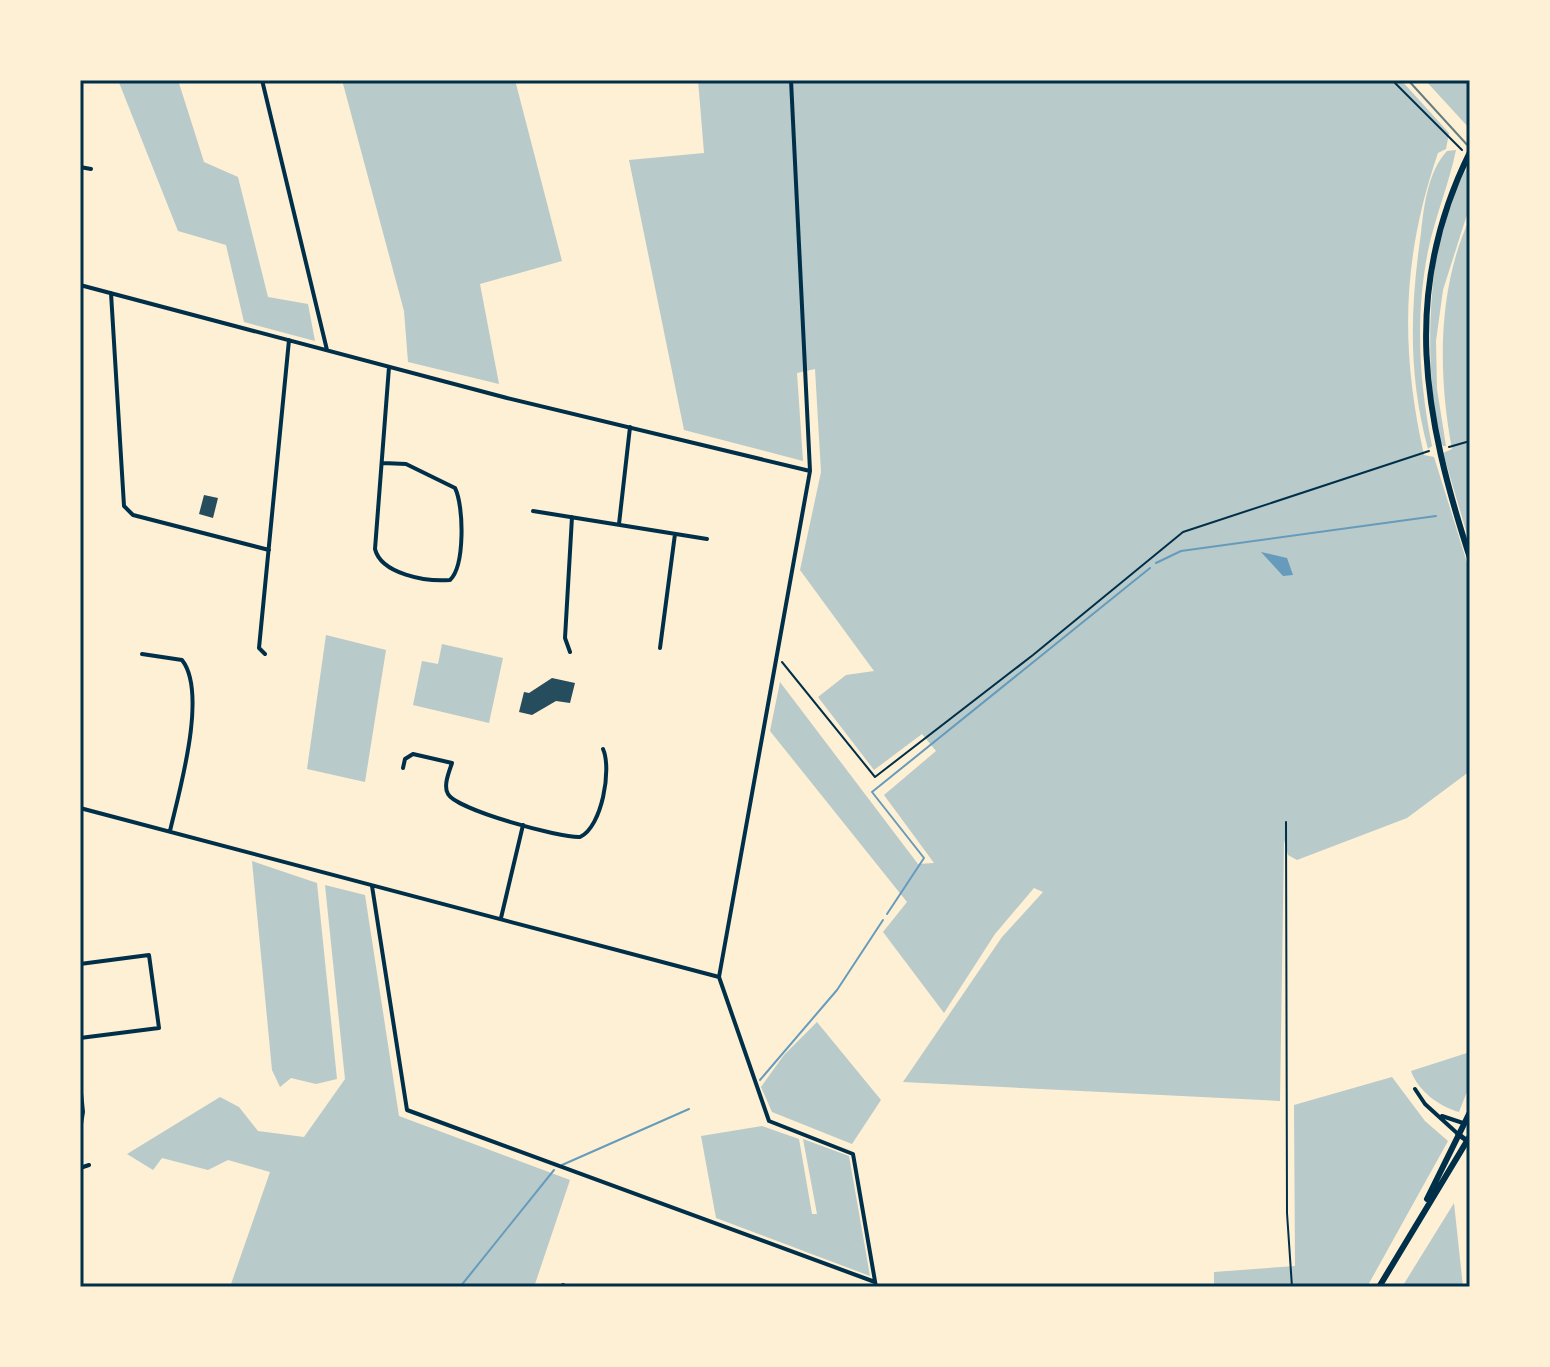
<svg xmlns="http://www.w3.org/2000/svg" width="1550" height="1367" font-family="Overpass,sans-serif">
  <rect width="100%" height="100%" fill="#fdf0d5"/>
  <path fill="#b9caca" d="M118,80H178L204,162L238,177L268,297L308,304L315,341L244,322L226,245L178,231Z
    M342,80H515L562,261L480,284L499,384L408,362L404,311Z
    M698,80H1401L1449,133L1446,149L1438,153C1402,258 1400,347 1424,455L1434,457L1470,572V771L1407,818L1297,860L1288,855L1284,840L1280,1101L903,1082L1002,937L1043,892L1034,888L995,934L944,1013L883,932L907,902L770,731L780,682L918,864L934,863L884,795L936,751L922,734L874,770L818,697L846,675L874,671L800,570L821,472L815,369L797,373L803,461L684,430L629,160L704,153Z
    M1425,80H1470V129Z
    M1456,150C1449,184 1435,217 1428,251C1415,317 1419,381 1432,446L1428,449C1408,374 1410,309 1421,233C1424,206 1428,171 1447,151Z
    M1470,165V205L1443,290L1436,341L1437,389L1446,446H1443C1437,437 1437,423 1435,411C1425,349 1428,215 1470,165Z
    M1470,218V544L1443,453L1452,449C1438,374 1437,289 1470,218Z
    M326,635L386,650L365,782L307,769Z
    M442,644L503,658L489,723L413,705L422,661L438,664Z
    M252,861L317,883L337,1079L316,1084L291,1078L280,1087L272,1070Z
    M325,885L365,895L399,1116L570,1180L534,1287H230L270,1172L228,1160L208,1170L162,1158L153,1170L127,1154L220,1097L239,1107L258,1131L304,1137L345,1079Z
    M817,1022L881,1100L852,1144L772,1112L761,1087L784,1055Z
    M1470,1052V1084L1459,1112C1440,1107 1418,1091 1411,1071Z
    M1392,1077L1425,1121L1448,1141L1367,1287H1214V1272L1295,1266L1294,1105Z
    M762,1126L799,1139L812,1214H817L803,1139L849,1156L870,1276L716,1218L701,1136Z
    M1454,1203L1463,1287H1402Z"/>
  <path fill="#669bbc" d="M1261,552L1287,558L1293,575L1283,576Z"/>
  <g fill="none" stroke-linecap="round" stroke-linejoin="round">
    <path stroke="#669bbc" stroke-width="2" d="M1156,563L1181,551L1436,516
      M887,914L924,858L872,792L1150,568
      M760,1080L837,990L883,920
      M562,1165L689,1109
      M460,1287L554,1170"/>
  </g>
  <path fill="#264d5e" d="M204,495L218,498L213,518L199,514Z
    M552,678L575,683L570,703L556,701L532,715L519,712L524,692L529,693Z"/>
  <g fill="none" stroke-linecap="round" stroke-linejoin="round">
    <path stroke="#003049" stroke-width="2" d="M1392,80L1462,150
      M1449,447L1470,441
      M782,662L875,777L1033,655L1183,532L1429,451
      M1286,822L1287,1213L1292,1287"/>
    <path stroke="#003049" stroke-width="4" d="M262,80L327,350
      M791,80L810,471L719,977L769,1121L853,1154L876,1287
      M80,167L91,169
      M80,285L507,398L810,471
      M111,293L124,506L133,515L269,550
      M383,463L406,464L455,488C464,506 465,566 450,580C426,582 381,574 375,549L389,367
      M533,511L707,539
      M619,524L630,427
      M660,648L675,534
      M570,652L565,638L572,517
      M142,654L182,660C208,693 179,792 170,831
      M265,654L259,648L289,340
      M403,768L405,759L413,754L452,763C449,772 443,786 448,794C457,810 560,838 580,837C602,827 612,769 603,749
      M80,808L719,977
      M372,886L407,1110L875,1282
      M501,918L523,825
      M80,964L149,955L159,1028L80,1038
      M80,1083L83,1112L80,1130
      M1415,1089L1425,1104L1458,1134
      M1442,1116L1463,1123
      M80,1168L89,1165
      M563,1285L567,1287"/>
    <path stroke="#003049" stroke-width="5" d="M1458,1134L1470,1143"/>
    <path stroke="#003049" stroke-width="6" d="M1470,152C1400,293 1424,416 1470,558
      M1427,1199L1470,1112
      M1379,1287L1470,1136"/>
    <path stroke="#657d81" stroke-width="2" d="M1408,80L1470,148"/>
  </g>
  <rect width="1550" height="1367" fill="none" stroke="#fdf0d5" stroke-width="164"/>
  <rect x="82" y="82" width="1386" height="1203" fill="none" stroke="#003049" stroke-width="3"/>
</svg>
